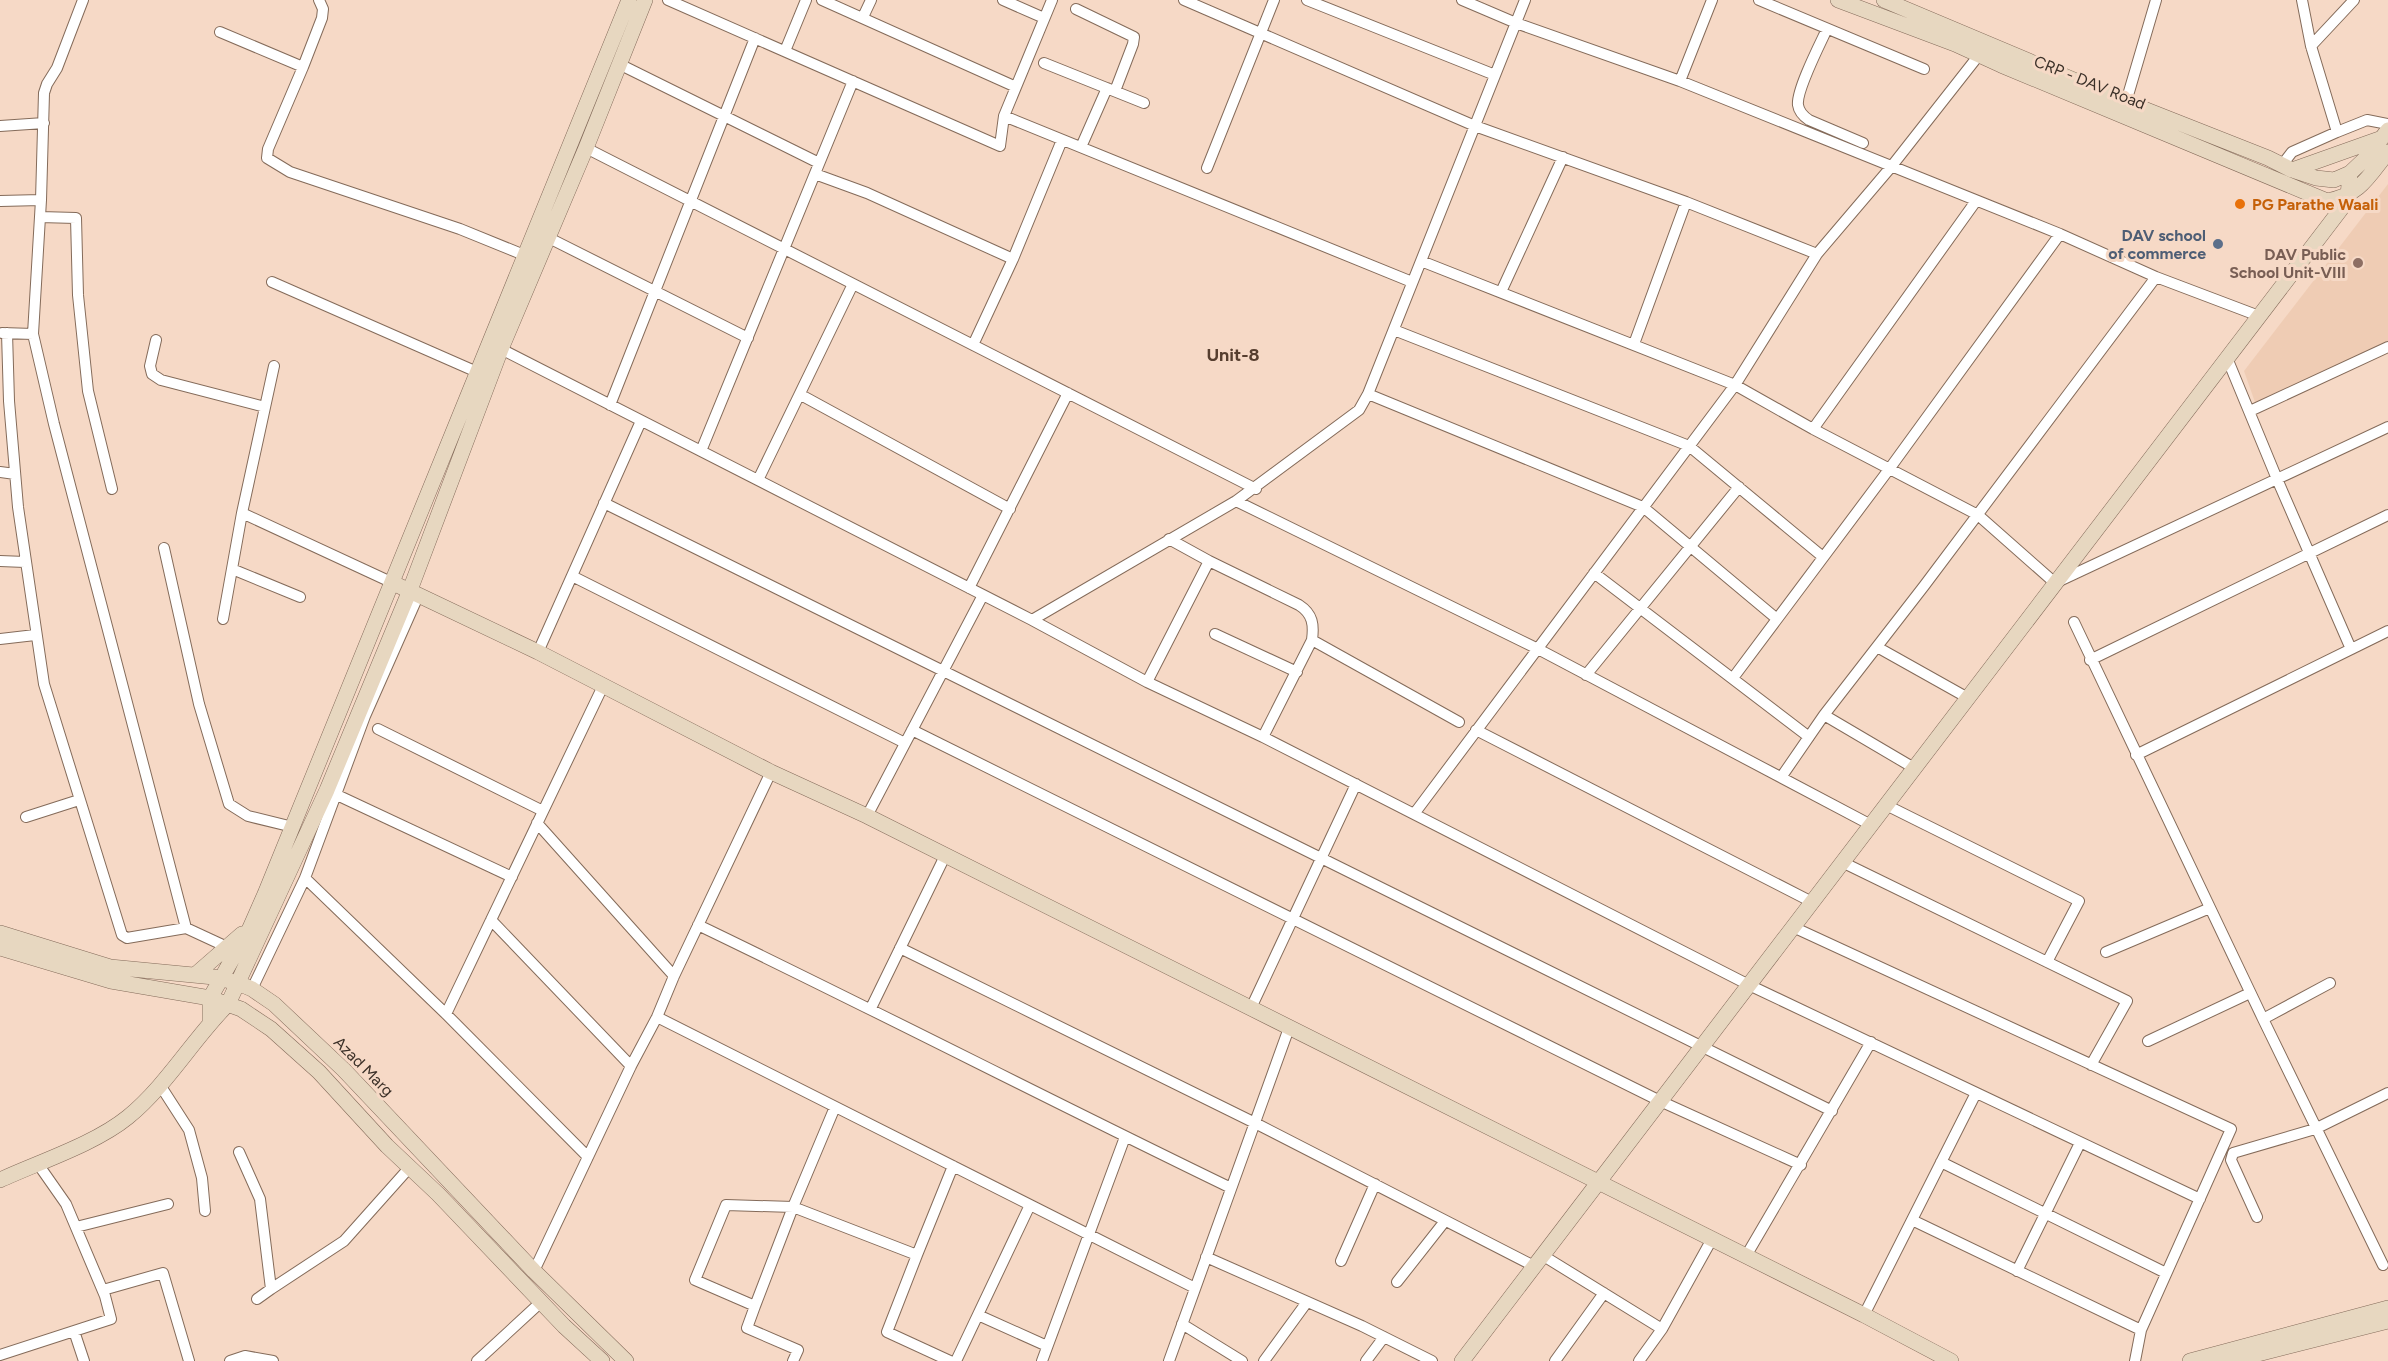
<svg xmlns="http://www.w3.org/2000/svg" width="2388" height="1361" font-family="Figtree,sans-serif">
  <rect width="100%" height="100%" fill="#f6d9c6"/>
  <path fill="#efccb4" d="M2388,184V341L2256,405L2244,371Z"/>
  <g fill="none" stroke-linecap="round" stroke-linejoin="round">
    <defs>
      <path id="street" d="M319,0L323,9L322,18L303,67L268,149L267,158L290,172L460,229L524,255
        M668,0L1000,146L1004,116L1052,0
        M822,0L1016,87
        M1003,0L1044,18
        M1184,0L1475,126L1686,202L1817,254
        M1307,0L1495,75
        M1462,0L1516,23L1680,81L2060,234L2156,277L2259,316
        M1759,0L1924,69
        M1076,9L1134,37L1133,44L1115,91
        M863,17L871,0
        M1827,29C1820,44 1796,91 1798,105C1799,112 1803,116 1809,120L1863,143
        M220,32L303,67
        M2311,46L2354,0
        M785,51L806,0
        M1044,63L1144,103
        M619,64L819,163
        M1680,81L1712,0
        M2126,102L2156,0
        M1004,116L1412,282
        M0,126L44,123
        M2337,132L2367,120L2388,124
        M1081,147L1107,88
        M586,148L1256,489
        M2282,165L2292,152L2337,132L2311,46L2302,0
        M1207,168L1274,0
        M815,174L867,193L1013,259
        M41,200L44,93L47,84L57,68L83,0
        M0,201L41,200L33,334L2,333
        M40,217L76,218L78,295L88,391L112,489
        M547,237L748,338
        M1421,261L1735,385L1813,429L1978,515L2055,583L2388,427
        M272,282L477,372
        M1501,292L1563,157
        M1394,330L1689,446L1823,557
        M7,333L9,401L18,507L44,684L122,935L127,938L186,928L227,947
        M33,334L54,424L186,928
        M156,340L150,366L152,374L161,380L265,407
        M1634,344L1686,202
        M973,345L1013,259L1062,140
        M501,349L1032,620L1147,682L1263,737L1749,985L2200,1199
        M2227,358L2277,479L2351,649
        M274,366L242,513L393,583
        M1368,394L1643,507L1777,619
        M801,395L1010,509
        M610,405L755,38
        M2250,411L2388,347
        M1813,429L1976,201
        M701,451L853,81
        M0,472L15,474
        M758,480L853,284
        M1236,501L1538,649L1871,825
        M604,503L1832,1111
        M1169,539L1209,561L1299,605C1313,614 1314,625 1312,640L1263,737
        M164,548L199,704L229,804L248,816L293,827
        M0,561L25,562
        M232,569L300,597
        M1594,573L1809,737
        M572,576L905,743
        M969,588L1068,393
        M223,619L242,513
        M1032,620L1236,501L1359,410L1368,394L1525,0
        M2074,622L2263,1019L2383,1265
        M1215,634L1297,672
        M0,639L35,635
        M1312,640L1459,722
        M1877,647L1968,698
        M538,652L641,421
        M2090,660L2388,515
        M1586,675L1739,487
        M1733,678L1890,468L2060,234
        M1147,682L1209,561
        M1824,715L1914,768
        M378,729L543,811
        M912,730L1660,1101L1801,1165
        M1476,730L1812,902
        M2136,755L2388,631
        M1782,776L1824,715L1924,586L2156,277
        M337,795L512,877
        M1886,805L2079,901L2047,962
        M1414,814L1735,385L1817,254L1891,167L1979,55
        M867,816L983,595
        M26,817L79,800
        M537,823L674,976
        M1842,862L2127,1001L2091,1065
        M305,878L446,1014L588,1157
        M491,920L631,1066
        M698,925C877,1011 1053,1102 1231,1188
        M1793,927L2231,1129L2141,1330L2135,1361
        M900,948L1255,1123L1534,1266
        M2106,952L2210,908
        M252,989L305,878L365,716L419,594
        M871,1008L945,856
        M1251,1008L1356,784
        M446,1014L603,686
        M657,1017L1195,1288
        M2263,1019L2330,983
        M2148,1041L2250,993
        M160,1085L189,1130L202,1178L205,1211
        M239,1152L260,1199L271,1289L344,1241L410,1167
        M1941,1162L2166,1273
        M2257,1217L2231,1160L2233,1153L2315,1129L2388,1093
        M1912,1220L2141,1330
        M76,1227L168,1204
        M917,1255L887,1332L950,1361
        M1542,1255L1662,1329
        M1746,1256L1871,1042
        M1206,1257L1362,1326L1432,1361
        M1341,1261L1375,1184
        M534,1271L631,1066L657,1017L674,976L771,772
        M2017,1271L2080,1143
        M1397,1282L1445,1221
        M103,1290L163,1273L189,1361
        M257,1299L271,1289
        M755,1306L793,1207L917,1255L953,1166
        M978,1315L1047,1346
        M1864,1315L1976,1093
        M1182,1324L1242,1361
        M74,1331L84,1361
        M0,1355L111,1319L105,1296L66,1204L38,1164
        M230,1361L245,1356L273,1361
        M477,1361L541,1302
        M793,1361L798,1350L747,1328L755,1306L695,1280L726,1205L793,1207L835,1107
        M956,1361L1030,1205
        M1042,1361L1125,1137
        M1169,1361L1289,1028
        M1264,1361L1307,1302
        M1366,1361L1384,1337
        M1555,1361L1604,1293
        M1639,1361L1662,1329L1712,1239"/>
      <path id="secondary" d="M1838,0L1955,44L2001,65L2327,201C2360,195 2368,177 2388,152
        M1884,0L2126,102L2268,158L2292,170L2316,178L2334,180L2350,173L2367,157L2388,130
        M2292,170L2382,138
        M393,583L538,652L771,772L867,816L1864,1315L1951,1361
        M0,933L110,967L214,977L238,983L252,989L274,1004L344,1070L534,1271L626,1361
        M0,948L111,981L210,998L241,1009L271,1029L319,1072L387,1146L438,1194L564,1326L602,1361
        M195,975L242,934
        M210,1022V998L250,928L265,894L629,0
        M0,1180C39,1162 95,1144 128,1117C167,1085 193,1039 228,1004L327,790L410,590L501,349L586,148L645,0
        M1462,1361L2341,209L2348,196L2350,173
        M2190,1361L2388,1308
        M2230,1361L2388,1321"/>
    </defs>
    <use href="#street" stroke="#846b5a" stroke-width="12"/>
    <use href="#secondary" stroke="#846b5a" stroke-width="16"/>
    <use href="#street" stroke="#fff" stroke-width="10"/>
    <use href="#secondary" stroke="#e7d7c0" stroke-width="15"/>
  </g>
  <circle fill="#e8710a" stroke="#f6d9c6" stroke-width="2" cx="2240" cy="204" r="6"/>
  <circle fill="#5c6f8a" stroke="#f6d9c6" stroke-width="2" cx="2218" cy="244" r="6"/>
  <circle fill="#8d6e63" stroke="#f6d9c6" stroke-width="2" cx="2358" cy="263" r="6"/>
  <g text-anchor="middle" stroke-width="6" stroke-linejoin="round" paint-order="stroke">
    <g font-size="16" fill="#3b3028" stroke="#f6d9c6">
      <text transform="translate(2090 82) rotate(22)" y="6">CRP - DAV Road</text>
      <text transform="translate(364 1066) rotate(45)" y="6">Azad Marg</text>
    </g>
    <g font-size="16" font-weight="bold" fill="#c56008" stroke="#f6d9c6" text-anchor="start">
      <text x="2252" y="210">PG Parathe Waali</text>
    </g>
    <g font-size="16" font-weight="bold" fill="#4e5e75" stroke="#f6d9c6" text-anchor="end">
      <text x="2206" y="241">DAV school<tspan x="2206" dy="18">of commerce</tspan></text>
    </g>
    <g font-size="16" font-weight="bold" fill="#785e54" stroke="#f6d9c6" text-anchor="end">
      <text x="2346" y="260">DAV Public<tspan x="2346" dy="18">School Unit-VIII</tspan></text>
    </g>
    <g font-size="18" font-weight="bold" fill="#563e2f" stroke="#f6d9c6">
      <text x="1233" y="361">Unit-8</text>
    </g>
  </g>
</svg>
